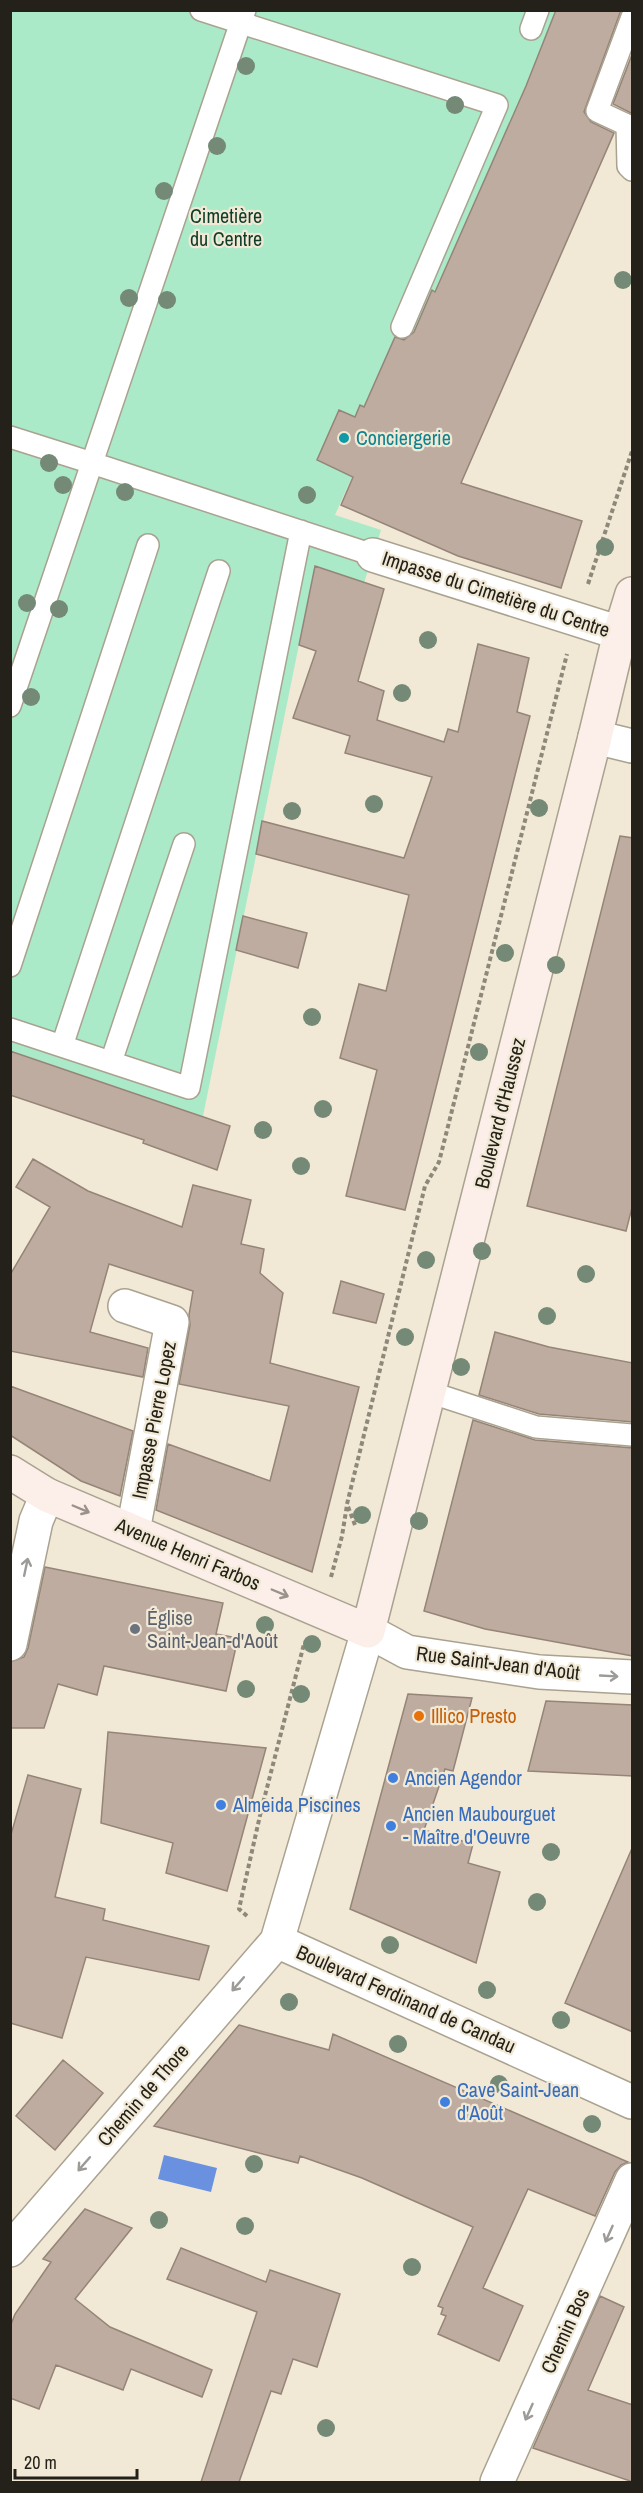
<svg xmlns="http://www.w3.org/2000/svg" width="643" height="2493" font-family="'Archivo Narrow',sans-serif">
  <rect width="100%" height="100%" fill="#f1e9d5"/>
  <path fill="#aaeac8" d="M11,11H556L526,86L335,515L381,530L364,583L315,566L203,1116L11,1051Z"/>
  <path fill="#6991e0" d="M164,2155L217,2168L211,2192L158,2179Z"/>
  <path fill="#beaca0" stroke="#958478" stroke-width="1.5" d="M556,10H621L584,112L591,122L614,133L461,483L582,521L561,588L458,556L341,505L353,477L317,460L339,410L355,417L360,405L364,407L395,337L404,340L414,332L432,290L435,292L526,86Z
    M633,52V114L613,104Z
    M315,566L384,589L358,681L384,691L377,720L444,742L448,729L458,732L478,644L529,658L517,712L530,716L405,1210L346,1196L377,1070L340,1058L359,984L386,991L409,895L256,854L262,821L404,858L432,777L345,753L350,736L293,718L316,651L299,645Z
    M620,836L633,838V1204L626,1231L527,1206Z
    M243,916L307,933L298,968L236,950Z
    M10,1051L230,1126L217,1170L143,1143L144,1140L10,1095Z
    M33,1159L88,1191L182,1227L193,1185L251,1200L241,1244L264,1249L260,1273L283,1293L270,1363L359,1387L312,1572L156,1510L168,1444L270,1481L289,1406L179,1384L190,1325L189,1315L193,1291L109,1264L90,1332L148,1348L143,1377L10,1351V1275L50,1207L16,1187Z
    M341,1281L384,1294L376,1323L333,1313Z
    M495,1332L549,1347L633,1363V1422L539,1414L479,1395Z
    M10,1386L133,1431L120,1496L81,1481L10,1435Z
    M473,1420L535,1440L633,1448V1656L485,1629L424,1611Z
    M45,1567L223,1603L216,1634L238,1638L226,1691L104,1666L97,1695L58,1684L44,1728H10V1662L24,1657L28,1648Z
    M408,1694L472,1698L453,1771L445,1769L424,1830L473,1844L468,1863L500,1872L476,1963L350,1909Z
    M546,1701L633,1705V1776L528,1771Z
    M108,1732L266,1748L227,1891L166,1873L173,1843L101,1823Z
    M28,1775L81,1789L55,1897L105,1909L103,1920L209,1946L199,1980L86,1957L62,2038L10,2023V1838Z
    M633,1846V2032L565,2003Z
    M239,2025L329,2050L333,2034L628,2162L621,2165L615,2172L595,2216L528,2189L483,2288L523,2306L499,2361L438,2334L446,2316L441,2314L443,2308L438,2306L473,2227L362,2178L300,2156L298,2163L154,2126Z
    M63,2060L103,2093L55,2150L16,2116Z
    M85,2209L132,2228L75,2299L110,2327L212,2370L202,2397L131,2369L123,2390L56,2365L39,2409L10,2398V2327L15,2314L51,2262L43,2259Z
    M181,2248L266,2282L270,2270L340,2294L317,2367L293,2359L281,2394L271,2391L239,2482H201L257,2312L167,2279Z
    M600,2296L624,2307L588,2390L633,2405V2482L533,2448Z"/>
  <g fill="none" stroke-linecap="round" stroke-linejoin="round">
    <defs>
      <path id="service" d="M201,10L497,105L402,327
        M245,10L92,463L373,555
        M632,17L597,111L627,125L628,166L632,170
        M531,29L538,10
        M10,437L92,463L10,706
        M10,966L148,545
        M10,1029L189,1088L301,531
        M62,1046L219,571
        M111,1062L184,844
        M429,1392L536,1427L632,1435"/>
      <path id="minor" d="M373,555L620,633
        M595,737L632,746
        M125,1306L172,1322L133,1531
        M368,1631L407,1652L539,1672L632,1677
        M10,1644L36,1521L47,1495
        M497,2482L632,2180"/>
      <path id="tertiary" d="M277,1941L632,2102
        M10,2250L277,1941L368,1631"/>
      <path id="secondary" d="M10,1472L47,1495L368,1631L595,737L620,633L632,594"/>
    </defs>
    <use href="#service" stroke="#aaa290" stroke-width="24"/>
    <use href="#minor" stroke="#aaa290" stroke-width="36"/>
    <use href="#tertiary" stroke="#aaa290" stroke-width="36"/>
    <use href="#secondary" stroke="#aaa290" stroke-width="36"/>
    <path stroke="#8e887b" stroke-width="4" stroke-dasharray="4.5 3" stroke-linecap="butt" d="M588,584L632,451
      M355,1525L347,1504L425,1186L439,1162L567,654
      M331,1577L342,1536L347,1505
      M247,1916L239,1909L261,1811L304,1644"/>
    <use href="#service" stroke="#fff" stroke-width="21"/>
    <use href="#minor" stroke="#fff" stroke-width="33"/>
    <use href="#tertiary" stroke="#fff" stroke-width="33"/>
    <use href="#secondary" stroke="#fceee8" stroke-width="33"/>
  </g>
  <g fill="#748a76">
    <circle cx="246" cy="66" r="9"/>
    <circle cx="455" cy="105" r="9"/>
    <circle cx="217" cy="146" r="9"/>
    <circle cx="164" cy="191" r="9"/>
    <circle cx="623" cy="280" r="9"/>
    <circle cx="129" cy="298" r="9"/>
    <circle cx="167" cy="300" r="9"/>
    <circle cx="49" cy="463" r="9"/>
    <circle cx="63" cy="485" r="9"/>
    <circle cx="125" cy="492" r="9"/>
    <circle cx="307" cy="495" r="9"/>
    <circle cx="605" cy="547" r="9"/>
    <circle cx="27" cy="603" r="9"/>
    <circle cx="59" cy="609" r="9"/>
    <circle cx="428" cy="640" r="9"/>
    <circle cx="402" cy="693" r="9"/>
    <circle cx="31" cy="697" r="9"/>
    <circle cx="374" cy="804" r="9"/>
    <circle cx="539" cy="808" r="9"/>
    <circle cx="292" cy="811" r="9"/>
    <circle cx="505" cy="953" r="9"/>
    <circle cx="556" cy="965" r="9"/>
    <circle cx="312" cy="1017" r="9"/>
    <circle cx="479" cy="1052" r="9"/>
    <circle cx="323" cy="1109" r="9"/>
    <circle cx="263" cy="1130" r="9"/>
    <circle cx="301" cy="1166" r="9"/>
    <circle cx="482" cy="1251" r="9"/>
    <circle cx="426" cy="1260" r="9"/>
    <circle cx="586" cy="1274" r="9"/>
    <circle cx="547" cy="1316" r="9"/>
    <circle cx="405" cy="1337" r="9"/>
    <circle cx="461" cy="1367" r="9"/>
    <circle cx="362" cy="1515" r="9"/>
    <circle cx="419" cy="1521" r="9"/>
    <circle cx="265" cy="1625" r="9"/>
    <circle cx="312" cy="1644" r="9"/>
    <circle cx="246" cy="1689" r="9"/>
    <circle cx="301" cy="1694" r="9"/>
    <circle cx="551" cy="1852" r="9"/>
    <circle cx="537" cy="1902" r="9"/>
    <circle cx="390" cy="1945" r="9"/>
    <circle cx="487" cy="1990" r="9"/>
    <circle cx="289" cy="2002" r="9"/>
    <circle cx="561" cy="2020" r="9"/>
    <circle cx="398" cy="2044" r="9"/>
    <circle cx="499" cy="2084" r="9"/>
    <circle cx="592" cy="2124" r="9"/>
    <circle cx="254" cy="2164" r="9"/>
    <circle cx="159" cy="2220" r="9"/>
    <circle cx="245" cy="2226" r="9"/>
    <circle cx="412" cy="2267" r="9"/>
    <circle cx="326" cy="2428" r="9"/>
  </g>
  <defs><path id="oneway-shaft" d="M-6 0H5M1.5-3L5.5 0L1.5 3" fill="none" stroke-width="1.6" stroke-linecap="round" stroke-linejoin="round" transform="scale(1.5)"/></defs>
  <g stroke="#9b928b">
    <use href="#oneway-shaft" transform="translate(81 1509) rotate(23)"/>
    <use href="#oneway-shaft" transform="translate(280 1593) rotate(23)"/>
  </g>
  <g stroke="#9c9b98">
    <use href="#oneway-shaft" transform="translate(26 1567) rotate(-78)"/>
    <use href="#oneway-shaft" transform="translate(609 1676) rotate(3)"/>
    <use href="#oneway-shaft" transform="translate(238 1984) rotate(131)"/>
    <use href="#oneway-shaft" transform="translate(84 2164) rotate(131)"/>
    <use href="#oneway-shaft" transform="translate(609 2234) rotate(114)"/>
    <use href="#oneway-shaft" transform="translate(529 2412) rotate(114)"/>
  </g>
  <circle fill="#0f9aa8" stroke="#f1e9d5" stroke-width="2" cx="344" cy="438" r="6"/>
  <circle fill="#6b7280" stroke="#f1e9d5" stroke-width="2" cx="135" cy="1629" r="6"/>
  <circle fill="#e8710a" stroke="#f1e9d5" stroke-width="2" cx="419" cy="1716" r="6"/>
  <g fill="#3f7fe0" stroke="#f1e9d5" stroke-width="2">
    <circle cx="393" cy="1778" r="6"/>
    <circle cx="221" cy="1805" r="6"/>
    <circle cx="391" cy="1826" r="6"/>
    <circle cx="445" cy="2102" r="6"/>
  </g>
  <g text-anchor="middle" stroke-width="4.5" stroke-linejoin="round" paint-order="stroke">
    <g font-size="20" fill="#0d3d29" stroke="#f1e9d5">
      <text x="226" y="223">Cimetière<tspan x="226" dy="23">du Centre</tspan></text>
    </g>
    <g font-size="20" fill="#0d838f" stroke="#f1e9d5" text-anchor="start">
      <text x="356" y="445">Conciergerie</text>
    </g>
    <g font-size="20" fill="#24211a" stroke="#f1e9d5">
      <text transform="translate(496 594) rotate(18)" y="7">Impasse du Cimetière du Centre</text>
      <text transform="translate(500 1113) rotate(-76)" y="7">Boulevard d'Haussez</text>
      <text transform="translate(154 1420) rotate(-79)" y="7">Impasse Pierre Lopez</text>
      <text transform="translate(188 1554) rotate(23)" y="7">Avenue Henri Farbos</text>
      <text transform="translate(498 1663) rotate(7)" y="7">Rue Saint-Jean d'Août</text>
      <text transform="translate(406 1999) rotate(24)" y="7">Boulevard Ferdinand de Candau</text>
      <text transform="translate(143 2095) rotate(-49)" y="7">Chemin de Thore</text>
      <text transform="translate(565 2331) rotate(-66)" y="7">Chemin Bos</text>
    </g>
    <g font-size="20" fill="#5b616d" stroke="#f1e9d5" text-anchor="start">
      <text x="147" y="1625">Église<tspan x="147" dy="23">Saint-Jean-d'Août</tspan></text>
    </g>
    <g font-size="20" fill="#c56008" stroke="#f1e9d5" text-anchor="start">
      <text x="431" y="1723">Illico Presto</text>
    </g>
    <g font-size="20" fill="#366cbe" stroke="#f1e9d5" text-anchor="start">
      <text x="405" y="1785">Ancien Agendor</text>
      <text x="233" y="1812">Almeida Piscines</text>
      <text x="403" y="1821">Ancien Maubourguet<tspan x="403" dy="23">- Maître d'Oeuvre</tspan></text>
      <text x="457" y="2097">Cave Saint-Jean<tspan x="457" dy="23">d'Août</tspan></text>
    </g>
  </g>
  <rect width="643" height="2493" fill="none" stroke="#24211a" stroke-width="24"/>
  <path d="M15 2469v9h122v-9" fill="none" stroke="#24211a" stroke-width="3"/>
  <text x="24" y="2469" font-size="18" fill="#24211a" stroke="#f1e9d5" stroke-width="4.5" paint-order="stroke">20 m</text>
</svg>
